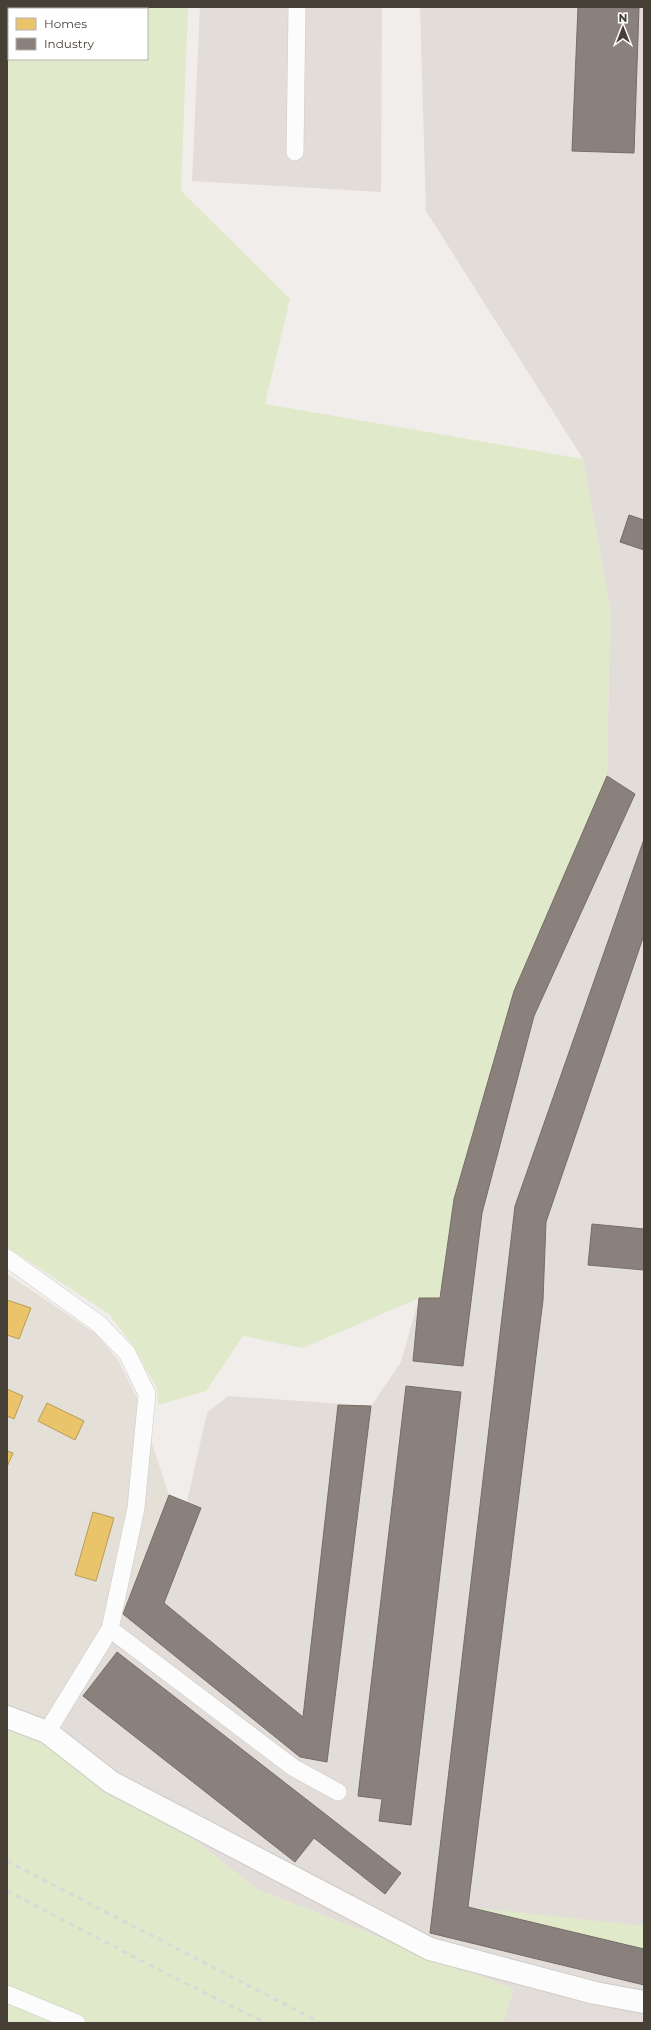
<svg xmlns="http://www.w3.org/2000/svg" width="651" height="2030" font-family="Montserrat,sans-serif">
  <rect width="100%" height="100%" fill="#f0edea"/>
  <path fill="#e4dfd7" d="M7,1274L96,1334L118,1360L137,1398L169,1495L123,1614L109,1642L49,1724L7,1709Z"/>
  <path fill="#e2ddd9" d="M200,7H382L381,192L192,181Z
    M420,7H644V2023H503L513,1989L258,1890L49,1725L109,1642L123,1614L169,1495L187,1502L207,1413L228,1396L371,1406L401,1362L419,1298H440L454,1199L514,991L607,776L610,608L583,459L426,211Z"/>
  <path fill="#e0eaca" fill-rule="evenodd" d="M7,7H188L181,191L290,299L265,404L583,459L610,608L607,776L514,991L454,1199L440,1298H419L303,1348L243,1336L206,1391L158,1405L157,1388L133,1346L109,1314L7,1247ZM9,9H147V59H9Z
    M7,1709L49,1725L258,1890L513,1989L503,2023H7Z
    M468,1907L644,1926V1949Z"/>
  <path fill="#e9c46a" stroke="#b89c5a" d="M7,1300L31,1308L19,1339L7,1335Z
    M7,1389L23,1396L14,1419L7,1416Z
    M47,1403L84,1421L75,1440L38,1421Z
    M7,1451L13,1453L7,1467Z
    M93,1512L114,1518L96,1581L75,1575Z"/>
  <path fill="#8a817c" stroke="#766d67" d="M578,7L639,8L634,153L572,151Z
    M629,515L644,520V550L620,542Z
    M607,776L635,794L534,1016L482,1213L463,1366L413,1361L419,1298H440L454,1199L514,991Z
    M644,839V935L546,1222L543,1300L468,1907L644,1949V1985L430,1933L515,1206Z
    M592,1224L644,1229V1270L588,1265Z
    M406,1386L461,1392L411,1825L379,1821L382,1799L358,1796Z
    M338,1405L371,1406L327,1762L300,1757L123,1614L169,1495L201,1508L164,1603L303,1717Z
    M117,1652L401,1873L385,1894L314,1838L295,1862L83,1696Z"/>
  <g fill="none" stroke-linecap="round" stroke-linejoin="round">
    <defs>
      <path id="service" d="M295,152L297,7
        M7,1258L99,1324L127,1353L147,1394L136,1508L110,1629L294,1768L338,1792
        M47,1732L110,1629
        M7,1994L77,2023"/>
      <path id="minor" d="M7,1717L47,1732L111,1782L430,1949L595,1993L644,2002"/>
    </defs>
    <use href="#service" stroke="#cecbc7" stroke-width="18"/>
    <use href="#minor" stroke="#cecbc7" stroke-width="24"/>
    <use href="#service" stroke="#fdfcfc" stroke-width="17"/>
    <use href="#minor" stroke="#fdfcfc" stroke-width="22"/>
    <path stroke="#d9d9d8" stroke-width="3" stroke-dasharray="5 5" stroke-linecap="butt" d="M7,1861L321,2023
      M7,1891L175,1978L266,2023"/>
  </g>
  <rect width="651" height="2030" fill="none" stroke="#463f36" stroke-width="16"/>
  <rect x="8" y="8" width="140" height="52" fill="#ffffff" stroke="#b5b2af"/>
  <rect x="16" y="18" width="20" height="12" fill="#e9c46a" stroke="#b5b2af"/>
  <text x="44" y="28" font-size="12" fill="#463f36">Homes</text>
  <rect x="16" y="38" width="20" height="12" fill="#8a817c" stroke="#b5b2af"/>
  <text x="44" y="48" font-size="12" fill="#463f36">Industry</text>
  <g transform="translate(623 28)" stroke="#ffffff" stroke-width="3" paint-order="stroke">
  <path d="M0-3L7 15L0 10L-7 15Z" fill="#463f36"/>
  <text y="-6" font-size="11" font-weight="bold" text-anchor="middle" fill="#463f36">N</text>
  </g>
</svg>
